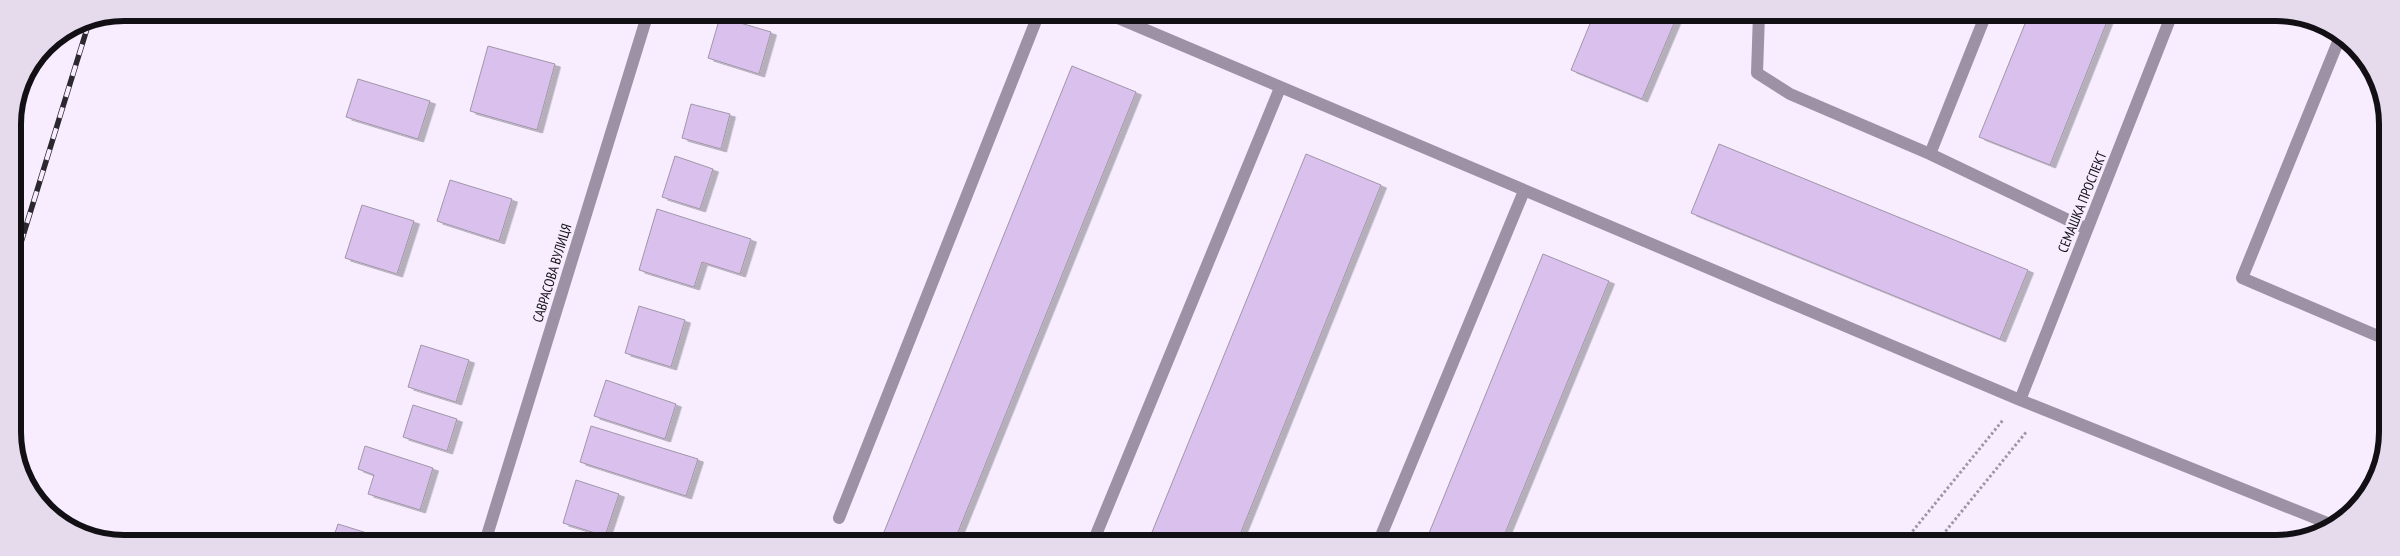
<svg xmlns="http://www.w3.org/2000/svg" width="2400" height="556" font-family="'PT Sans Narrow',sans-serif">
  <defs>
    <filter id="shadow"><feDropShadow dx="5.5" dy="3" stdDeviation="0" flood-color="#0004"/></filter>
  </defs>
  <rect width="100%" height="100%" fill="#f7edff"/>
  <path fill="#dac0ed" stroke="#a096a7" filter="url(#shadow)" d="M1594,14H1678L1642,99L1571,70Z
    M2029,14H2110L2050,165L1979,137Z
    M720,17L771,32L759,74L708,58Z
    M488,46L555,64L537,130L470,111Z
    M1072,66L1136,92L954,542H880Z
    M358,79L430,101L418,139L346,117Z
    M691,104L730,114L721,149L682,138Z
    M1719,144L2028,270L2000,339L1691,213Z
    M1306,154L1381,185L1237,542H1148Z
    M675,156L713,169L700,209L662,197Z
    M450,180L512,199L499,241L437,221Z
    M362,205L414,221L397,274L345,258Z
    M657,209L751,239L740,274L702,262L694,287L639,270Z
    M1543,254L1609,281L1501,543H1425Z
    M639,306L685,320L671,367L625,353Z
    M421,345L469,360L456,402L408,387Z
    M606,380L676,404L665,439L594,416Z
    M413,405L457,419L447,451L403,437Z
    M591,426L698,459L686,496L580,462Z
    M365,446L433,468L420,510L368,494L374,475L358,469Z
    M576,480L619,494L605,536L563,523Z
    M338,524L396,542H332Z"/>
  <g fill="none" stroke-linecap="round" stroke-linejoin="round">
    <path stroke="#9d96a3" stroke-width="3" stroke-dasharray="2.5 2.5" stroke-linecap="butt" d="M1903,543L2003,420
      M1936,543L2027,431"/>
    <path stroke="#9d92a5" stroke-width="12" d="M1759,14L1757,73L1790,94L1930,154L2087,229
      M2340,37L2242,278L2385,339
      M1930,154L1986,14
      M839,518L1039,13
      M1093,542L1280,88
      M1378,543L1524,191"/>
    <path stroke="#9d92a5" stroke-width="12" d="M1106,13L2020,400L2330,524
      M2020,400L2172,14
      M485,542L648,13"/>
    <defs>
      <path id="rail" d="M14,265L90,19"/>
    </defs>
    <use href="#rail" stroke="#2c282f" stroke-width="5.5"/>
    <use href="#rail" stroke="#f7edff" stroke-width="4" stroke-dasharray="11" stroke-linecap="butt"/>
  </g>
  <g text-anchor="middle" stroke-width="5" stroke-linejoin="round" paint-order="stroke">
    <g font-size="14" fill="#131015" stroke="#f7edff">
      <text transform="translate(2082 202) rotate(-68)" y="5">СЕМАШКА ПРОСПЕКТ</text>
      <text transform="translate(552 273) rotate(-73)" y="5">САВРАСОВА ВУЛИЦЯ</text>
    </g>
  </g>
  <path d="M0 0H2400V556H0ZM124 21H2276A103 103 0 0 1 2379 124V432A103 103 0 0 1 2276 535H124A103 103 0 0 1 21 432V124A103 103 0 0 1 124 21Z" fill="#e5dbec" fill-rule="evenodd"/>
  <path fill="none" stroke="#131015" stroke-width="6" d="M124 21H2276A103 103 0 0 1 2379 124V432A103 103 0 0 1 2276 535H124A103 103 0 0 1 21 432V124A103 103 0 0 1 124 21Z"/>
</svg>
